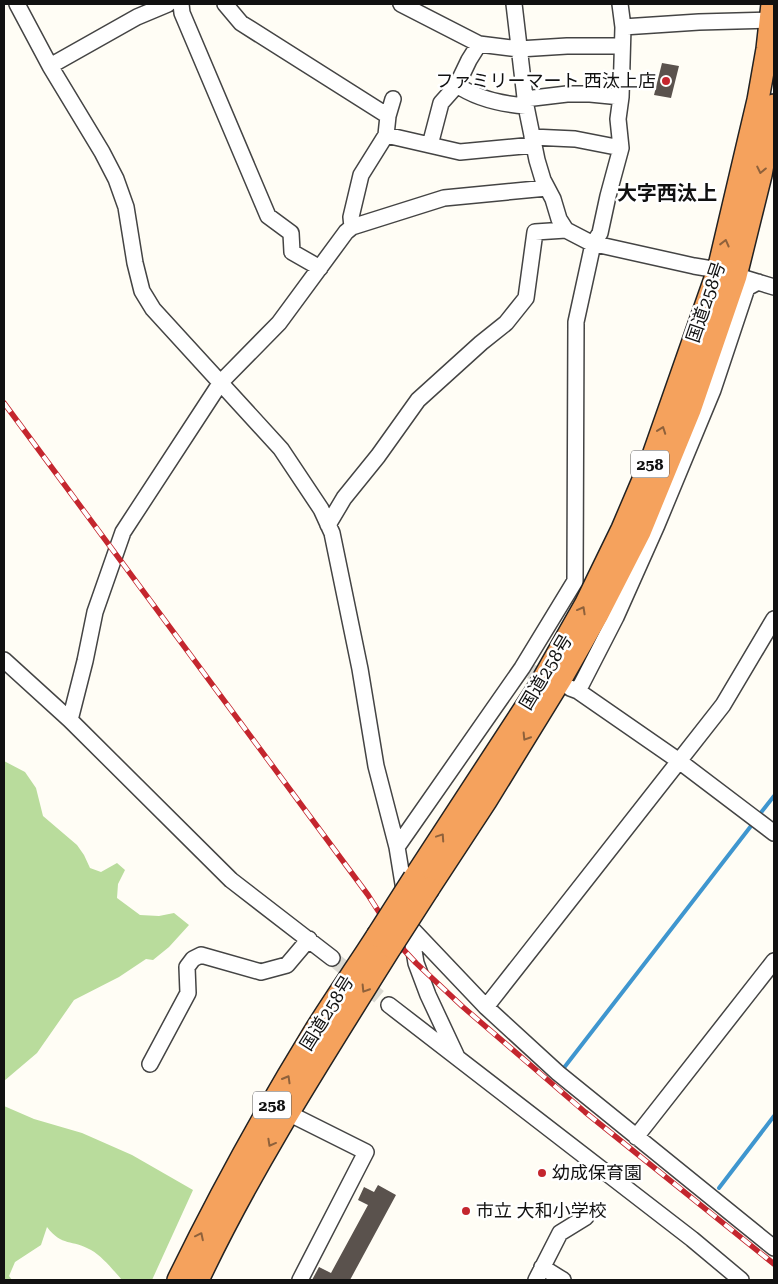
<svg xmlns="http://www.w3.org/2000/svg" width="778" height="1284" font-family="'Roboto Serif','Noto Sans JP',serif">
  <rect width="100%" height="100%" fill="#fffdf5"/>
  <path fill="#b9dc9c" d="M4,761L25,772L36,788L43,816L77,845L84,855L90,868L101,872L117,863L125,870L118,884L117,898L140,915L159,916L174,913L189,925L169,947L153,960L146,959L119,977L74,1000L37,1053L4,1081Z
    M4,1106L34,1119L82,1133L132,1155L193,1190L152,1280H122C113,1270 103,1257 91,1250C72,1239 62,1247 47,1227L41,1245L15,1262L9,1276L12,1280H4Z"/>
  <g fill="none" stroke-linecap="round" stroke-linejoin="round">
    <path stroke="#3f96cf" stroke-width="4" d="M759,815L774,796
      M563,1069L751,826
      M719,1188L774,1116"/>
  </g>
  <path fill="#5a524d" d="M662,63L679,66L671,98L654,95Z
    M378,1185L396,1195L350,1280H312L319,1267L331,1273L368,1205L358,1200L364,1187L374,1192Z"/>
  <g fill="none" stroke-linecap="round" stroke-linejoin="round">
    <path stroke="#dbdad3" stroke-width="15" stroke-dasharray="15 8" stroke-linecap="butt" d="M530,671L553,681
      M332,958L389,1005"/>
    <defs>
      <path id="minor" d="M17,4L50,66L102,152L116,179L126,207L135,263L142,291L153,309L281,449L321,509L332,533L360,669L376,766L397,847L416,963L428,995L457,1057
        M181,4L182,13L268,216L291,233L292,252L320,268
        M225,4L241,23L388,116
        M401,4L479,44L519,49L567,46H622
        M514,4L526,106L537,160L543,180L553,199L559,219L566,230L591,243L694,266L718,270L774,287
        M623,27L699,22L770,20
        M50,66L137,17L168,4
        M457,85C477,99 501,104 526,106
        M525,99L567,94H590L621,97
        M386,135L460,152L534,145
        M532,137L575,139L621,148
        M430,145L441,103L457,85L469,60L479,44
        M352,227L351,217L361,175L386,135L388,116L393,99
        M328,525L344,498L378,456L418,400L481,343L506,323L526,298L535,232L566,230
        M4,660L70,720L231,880L332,958
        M570,688L578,691L679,761L774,833
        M578,691L616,617L657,525L713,390L747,288L758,282
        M70,720L85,661L95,612L123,532L221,382L279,323L346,232L352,227L444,198L547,188
        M397,847L522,668L575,581L576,322L593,244L600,233L608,196L621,148L618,119L621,97L623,27L620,4
        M410,927L486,1007L558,1073L774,1248
        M389,1005L692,1239L741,1280
        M486,1007L723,705L774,619
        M150,1064L188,993L187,967L193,959L201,955L261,972L287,965L309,939
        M288,1113L366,1152L300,1280
        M636,1137L774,961
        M542,1267L563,1280
        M536,1280L560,1233L586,1217"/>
      <path id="highway" d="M414,878L538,688L585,605L622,529L651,461L718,270L758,100L767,49L772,4
        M429,888L486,801L561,679L598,614L640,532L690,410L736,276L761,175L774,105
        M178,1280C219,1196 264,1114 313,1034C333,1001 356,969 377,936
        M198,1280C253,1164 323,1056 391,947"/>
    </defs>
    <use href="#minor" stroke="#444" stroke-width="18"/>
    <use href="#highway" stroke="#222" stroke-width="24"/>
    <use href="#minor" stroke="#fff" stroke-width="15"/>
    <use href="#highway" stroke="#f5a25d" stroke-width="21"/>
    <defs>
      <path id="rail" d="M4,403L368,895L402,948L416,963L463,1007L585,1112L774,1264"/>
    </defs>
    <use href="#rail" stroke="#c4262e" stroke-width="5.5"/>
    <use href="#rail" stroke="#fff" stroke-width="4" stroke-dasharray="11" stroke-linecap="butt"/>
    <defs>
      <path id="highway-bridge" d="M377,936L414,878
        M391,947L429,888"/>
    </defs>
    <use href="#highway-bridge" stroke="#222" stroke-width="24" stroke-linecap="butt"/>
    <use href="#highway-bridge" stroke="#f5a25d" stroke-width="21"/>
  </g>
  <defs><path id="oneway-chevron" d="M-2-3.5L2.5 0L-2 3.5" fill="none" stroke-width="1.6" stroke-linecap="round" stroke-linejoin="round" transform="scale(1.25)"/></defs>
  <g stroke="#8e613b">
    <use href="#oneway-chevron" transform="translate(761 170) rotate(102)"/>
    <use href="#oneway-chevron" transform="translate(725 243) rotate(-76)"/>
    <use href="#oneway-chevron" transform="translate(662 430) rotate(-70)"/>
    <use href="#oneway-chevron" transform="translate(582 610) rotate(-61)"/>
    <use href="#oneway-chevron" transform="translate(526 737) rotate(122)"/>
    <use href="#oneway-chevron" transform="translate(441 837) rotate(-56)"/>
    <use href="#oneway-chevron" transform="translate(365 989) rotate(122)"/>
    <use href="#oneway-chevron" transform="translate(287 1079) rotate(-60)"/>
    <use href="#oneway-chevron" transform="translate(271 1143) rotate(119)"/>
    <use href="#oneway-chevron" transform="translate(200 1236) rotate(-64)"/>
  </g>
  <g fill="#c4262e" stroke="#fff" stroke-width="2">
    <circle cx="666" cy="81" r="5"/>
    <circle cx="542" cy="1173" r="5"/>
    <circle cx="466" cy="1211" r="5"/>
  </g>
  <g text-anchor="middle" stroke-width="5" stroke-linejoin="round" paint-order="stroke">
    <g fill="#fff" stroke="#585858" stroke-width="1">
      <rect x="631" y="450.5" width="38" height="27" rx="4"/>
      <rect x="253" y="1091.5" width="38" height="27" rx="4"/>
    </g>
    <g font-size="16" font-weight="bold" fill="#111">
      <text x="650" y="470">258</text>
      <text x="272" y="1111">258</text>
    </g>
    <g font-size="18" fill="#111" stroke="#fff" text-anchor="start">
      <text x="656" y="87" text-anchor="end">ファミリーマート 西汰上店</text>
      <text x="552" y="1179">幼成保育園</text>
      <text x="476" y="1217">市立 大和小学校</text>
    </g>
    <g font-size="18" fill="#111" stroke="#fff">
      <text transform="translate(706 302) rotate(-71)" y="6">国道258号</text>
      <text transform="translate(546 672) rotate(-59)" y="6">国道258号</text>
      <text transform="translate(327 1013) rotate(-58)" y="6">国道258号</text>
    </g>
    <g font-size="20" font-weight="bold" fill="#111" stroke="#fff">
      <text x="667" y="200">大字西汰上</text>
    </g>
  </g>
  <rect width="778" height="1284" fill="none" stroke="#111111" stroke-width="10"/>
</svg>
